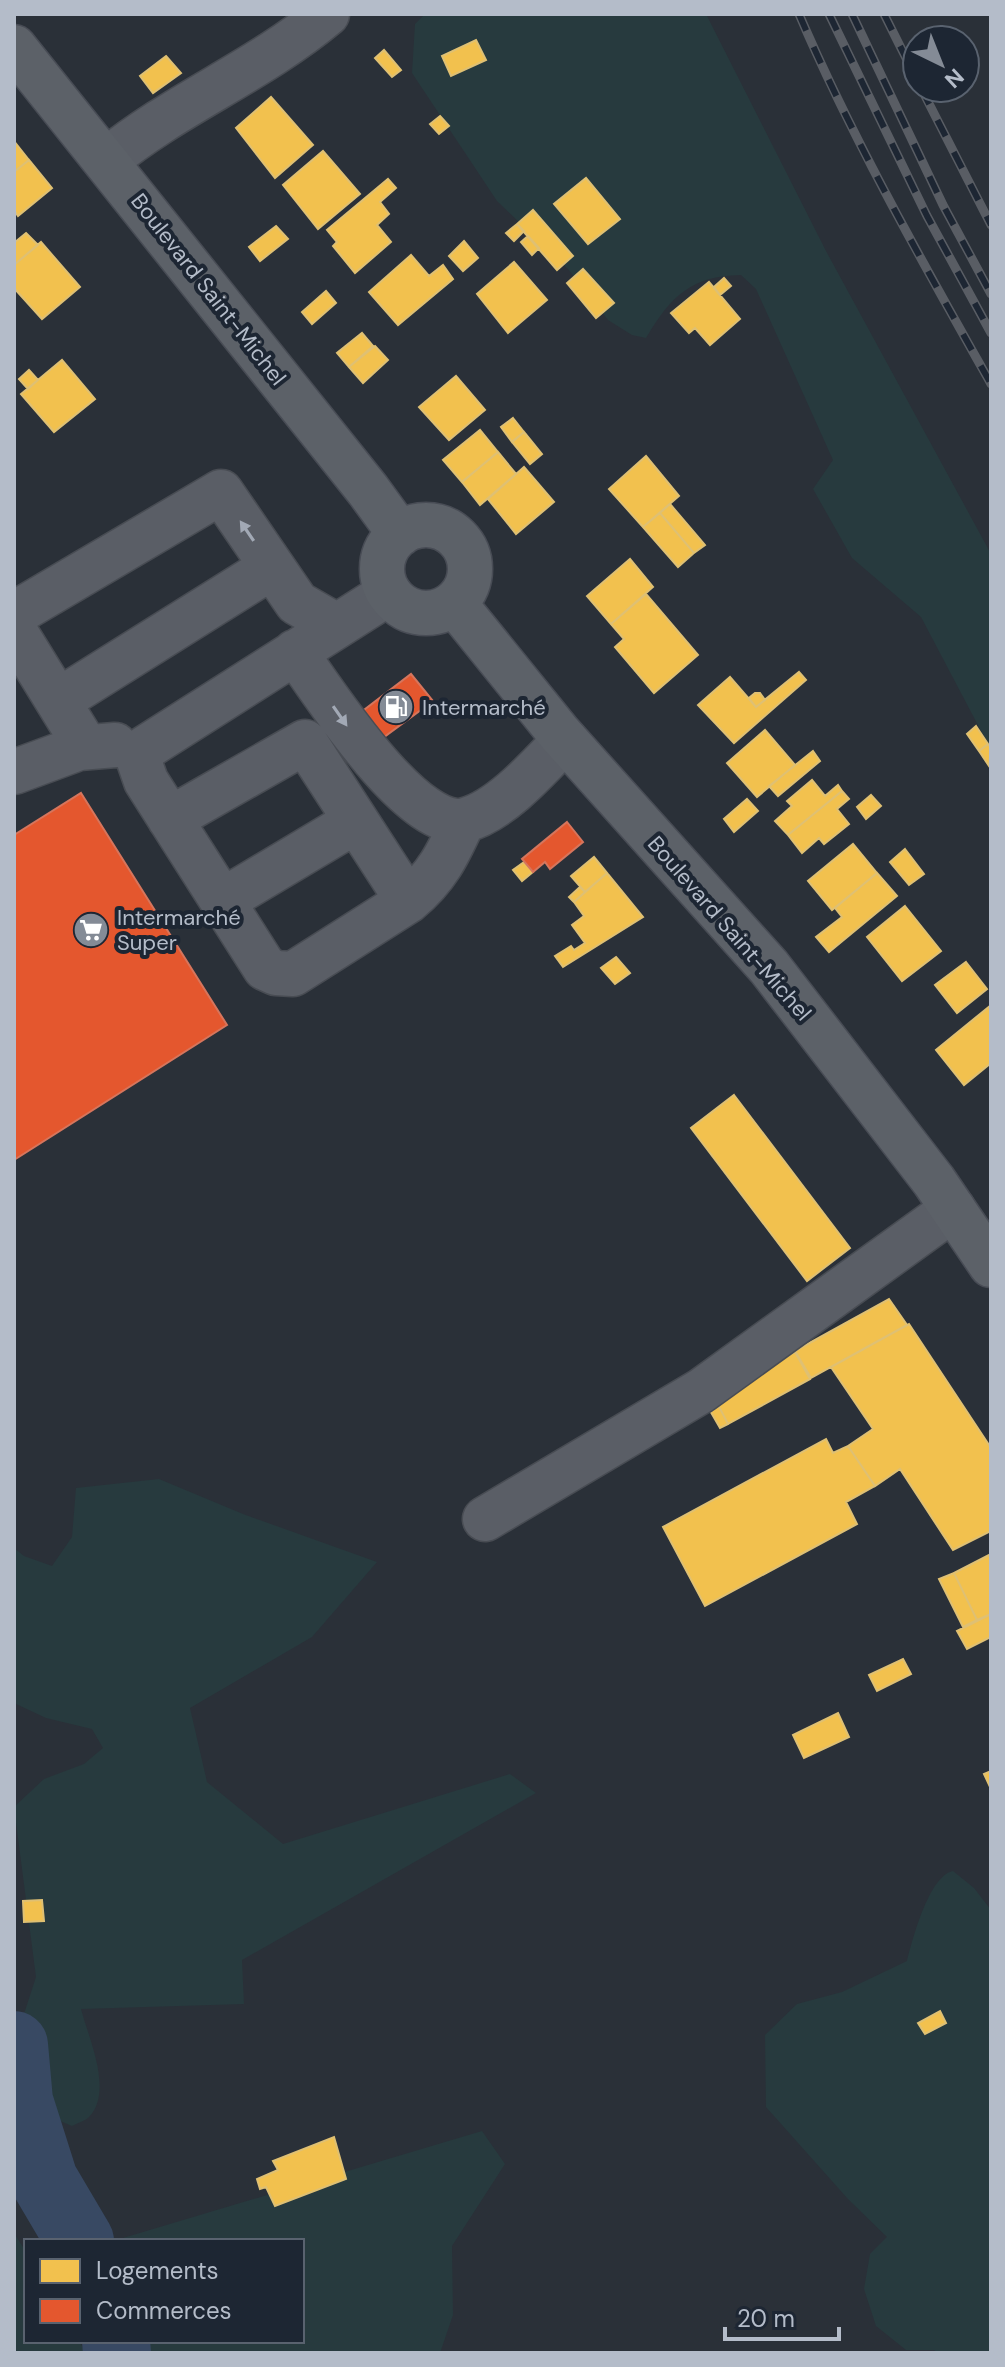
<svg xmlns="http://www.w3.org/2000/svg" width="1005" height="2367" font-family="'DM Sans',sans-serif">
  <rect width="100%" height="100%" fill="#2a3038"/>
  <path fill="#273a3e" d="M425,14H706L826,251L991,554V750L921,617L852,558L813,489L833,460L756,289L741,275C691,276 671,296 646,338L632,335L608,320L568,269L497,201L412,73L415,24Z
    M159,1479L243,1514L377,1562L312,1637L190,1708L207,1782L283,1844L510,1774L536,1793L242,1960L244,2004L81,2009C88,2037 114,2091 89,2117C85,2121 77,2123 72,2126L53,2118L28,2098L23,2017L36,1977L14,1807L44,1779L84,1764L103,1748L92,1729L46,1718L14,1703V1548L24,1556L52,1566L72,1537L76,1488Z
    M953,1871L974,1888L991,1910V2353H939L934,2350H906L876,2326L864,2289L870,2254L887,2237L848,2199L766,2107L765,2035L797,2004L842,1992L907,1961C913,1938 929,1876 953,1871Z
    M482,2131L505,2164L452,2246L453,2315L440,2353H131L129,2341H302V2241H123V2238Z
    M14,2233L26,2252V2341H79L86,2353H14Z"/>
  <path fill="#f2c14e" stroke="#dfc073" stroke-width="2" d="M476,40L486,60L451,76L442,56Z
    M384,50L401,70L392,77L375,58Z
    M166,56L181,73L153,93L140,76Z
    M271,97L313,145L275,178L236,128Z
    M440,116L449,126L439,134L430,124Z
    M14,141L29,160L14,172Z
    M323,151L360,194L318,229L283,185Z
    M29,160L52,188L18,216L14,210V172Z
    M586,178L620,219L588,244L554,204Z
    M388,179L396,188L380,202L389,214L377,225L391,242L355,273L333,246L337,242L327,230Z
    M533,210L573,256L557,270L517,224Z
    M517,224L524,231L514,241L506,233Z
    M276,226L288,239L260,261L249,247Z
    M26,233L38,245L14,265V243Z
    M528,236L539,248L532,255L521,242Z
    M464,241L478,258L463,271L449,256Z
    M41,242L80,287L42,319L14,288V265Z
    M411,255L429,276L443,265L453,279L398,325L369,292Z
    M514,262L547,300L508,333L477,294Z
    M583,269L614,303L596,318L567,283Z
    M724,278L731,286L720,295L714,287Z
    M709,282L740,319L710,345L695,328L689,333L671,313Z
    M326,291L336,303L312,324L302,312Z
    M362,333L373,346L349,367L337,353Z
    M375,346L388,360L363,383L349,367Z
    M62,360L95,399L54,432L21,394Z
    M29,370L38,380L28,389L19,379Z
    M456,376L485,410L449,440L419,407Z
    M513,418L524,432L512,442L501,427Z
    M480,430L498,452L462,482L443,460Z
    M524,432L542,454L530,464L512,442Z
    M498,452L516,474L480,505L462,482Z
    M646,456L679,496L643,527L609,489Z
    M524,467L554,502L516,534L488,499Z
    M670,504L705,545L694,553L660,513Z
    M660,513L694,553L678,567L643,527Z
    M630,559L653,587L611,624L587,596Z
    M646,594L698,655L654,693L615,647L624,639L611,624Z
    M799,672L806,680L734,743L698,705L730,677L756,707Z
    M755,693H760L765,700L756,707L749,698Z
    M976,726L988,744L979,751L967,734Z
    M765,730L795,765L757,797L727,763Z
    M988,744L991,748L989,766L979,751Z
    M813,751L820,761L778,796L769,786Z
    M812,780L825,796L838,785L842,791L788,835L775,821L792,806L787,801Z
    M842,791L849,799L837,809L849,824L824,844L819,838L802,853L788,835Z
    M871,795L881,806L866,819L857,807Z
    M747,799L758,811L734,832L724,819Z
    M853,844L877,873L832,910L808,881Z
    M905,849L924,874L909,885L890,862Z
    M594,857L607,873L585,892L571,876Z
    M524,862L533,872L522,881L513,870Z
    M607,873L643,917L563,967L555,956L571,946L574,950L585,943L572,925L584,916L574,902Z
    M877,873L897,896L829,952L816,937L842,917L835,908Z
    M580,887L585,892L574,902L569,897Z
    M905,906L941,951L902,981L867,937Z
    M616,957L630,973L615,984L601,968Z
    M966,962L987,989L957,1013L935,985Z
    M991,1005V1063L964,1085L936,1050Z
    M734,1095L850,1248L807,1281L691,1128Z
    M889,1299L907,1325L811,1378L795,1351Z
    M909,1324L991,1448V1531L953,1550L900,1469L875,1486L848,1446L873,1429L831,1367Z
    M795,1352L810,1379L728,1424L714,1397Z
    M714,1397L728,1424L720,1428L705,1402Z
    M826,1439L833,1453L848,1446L875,1486L846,1502L857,1524L705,1606L663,1527Z
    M991,1554V1614L977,1620L954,1573Z
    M954,1573L977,1620L963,1627L939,1579Z
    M991,1614V1637L967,1649L957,1631Z
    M903,1659L911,1674L877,1691L869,1675Z
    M838,1713L849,1737L804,1758L793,1735Z
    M991,1771V1789L984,1774Z
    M42,1900L44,1921L24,1922L23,1901Z
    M940,2011L946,2023L925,2034L918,2023Z
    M334,2137L346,2179L275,2206L266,2187L260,2189L257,2179L278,2170L273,2161Z"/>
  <path fill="#e4572e" stroke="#d6755c" stroke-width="2" d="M411,674L433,701L380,740L360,713Z
    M81,793L227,1025L14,1160V835Z
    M567,822L583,842L550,869L545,862L533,872L522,859Z"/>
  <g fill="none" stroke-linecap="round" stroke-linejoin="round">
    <path stroke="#384963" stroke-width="68" d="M14,2045L19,2101L44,2180L80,2241
      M116,2341L117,2353"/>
    <defs>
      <path id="minor" d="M107,160C175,104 259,71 327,14
        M389,593L145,748L138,758L146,781L265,968L276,973L293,974L408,901C437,877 448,854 463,821
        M14,614L221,492L297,603L337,626
        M14,630L86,747
        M295,652C322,690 413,833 465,820C501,811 540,766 565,740
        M58,701L272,567
        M14,772L79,748L115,745
        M170,819L305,742L408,901
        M222,901L356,821
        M485,1519L701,1391L953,1209"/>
      <path id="major" d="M14,47L368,490L400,534
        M382 569a44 44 0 1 1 88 0a44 44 0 1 1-88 0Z
        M454,603L560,734L769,967L934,1181L991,1265"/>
    </defs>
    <use href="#minor" stroke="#484c53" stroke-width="47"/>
    <use href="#major" stroke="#484c55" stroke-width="47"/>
    <use href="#minor" stroke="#5a5e66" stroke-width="44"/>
    <use href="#major" stroke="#5c6168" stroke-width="44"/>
    <defs>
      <path id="rail" d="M799,14C854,142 923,263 991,384
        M829,14L927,216L991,333
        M852,14L943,205L991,294
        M884,14L917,80
        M921,88L991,225"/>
    </defs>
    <use href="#rail" stroke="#595d64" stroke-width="9"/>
    <use href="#rail" stroke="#1d2633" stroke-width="6" stroke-dasharray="18" stroke-linecap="butt"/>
  </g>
  <defs><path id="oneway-solid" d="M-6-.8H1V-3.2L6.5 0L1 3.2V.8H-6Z" transform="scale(2)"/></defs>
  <g fill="#a2a9b5">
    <use href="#oneway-solid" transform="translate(247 531) rotate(-124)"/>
    <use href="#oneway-solid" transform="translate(340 716) rotate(55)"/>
  </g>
  <defs>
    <symbol id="fuel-disc" viewBox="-11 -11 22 22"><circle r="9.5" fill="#848b96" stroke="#1d2633"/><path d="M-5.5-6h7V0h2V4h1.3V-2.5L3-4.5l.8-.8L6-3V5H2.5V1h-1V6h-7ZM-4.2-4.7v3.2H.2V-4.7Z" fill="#fff"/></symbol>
    <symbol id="supermarket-disc" viewBox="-11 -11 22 22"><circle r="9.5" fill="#848b96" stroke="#1d2633"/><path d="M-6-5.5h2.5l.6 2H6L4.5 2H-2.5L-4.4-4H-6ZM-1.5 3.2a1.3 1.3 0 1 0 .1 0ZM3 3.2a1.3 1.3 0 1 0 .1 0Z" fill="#fff"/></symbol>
  </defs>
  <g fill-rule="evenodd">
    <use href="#fuel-disc" x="376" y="687" width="40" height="40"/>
    <use href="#supermarket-disc" x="71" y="910" width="40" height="40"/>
  </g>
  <g text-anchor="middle" stroke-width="8" stroke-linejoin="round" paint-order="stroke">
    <g font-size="22" fill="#b4bcc9" stroke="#1d2633">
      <text transform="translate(209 289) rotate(52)" y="8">Boulevard Saint-Michel</text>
      <text transform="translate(730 928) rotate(49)" y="8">Boulevard Saint-Michel</text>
    </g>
    <g font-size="22" fill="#b4bcc9" stroke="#1d2633" text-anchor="start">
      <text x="422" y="715">Intermarché</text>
      <text x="117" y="925">Intermarché<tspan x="117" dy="25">Super</tspan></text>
    </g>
  </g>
  <rect width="1005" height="2367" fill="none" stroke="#b4bcc9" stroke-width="32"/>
  <rect x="24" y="2239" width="280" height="104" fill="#1d2633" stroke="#59626f" stroke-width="2"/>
  <rect x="40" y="2259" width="40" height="24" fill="#f2c14e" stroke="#59626f" stroke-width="2"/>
  <text x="96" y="2279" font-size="24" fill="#b4bcc9">Logements</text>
  <rect x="40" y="2299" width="40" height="24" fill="#e4572e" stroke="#59626f" stroke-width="2"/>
  <text x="96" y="2319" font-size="24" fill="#b4bcc9">Commerces</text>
  <g transform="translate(941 64) rotate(137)"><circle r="38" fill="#1d2633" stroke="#59626f" stroke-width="2"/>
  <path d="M0-6L14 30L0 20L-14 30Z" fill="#848b96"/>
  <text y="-12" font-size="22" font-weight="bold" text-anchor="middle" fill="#b4bcc9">N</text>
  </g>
  <path d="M725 2327v12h114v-12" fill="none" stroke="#b4bcc9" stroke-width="4"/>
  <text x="737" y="2327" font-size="24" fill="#b4bcc9" stroke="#1d2633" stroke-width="6" paint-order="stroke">20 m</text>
</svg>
